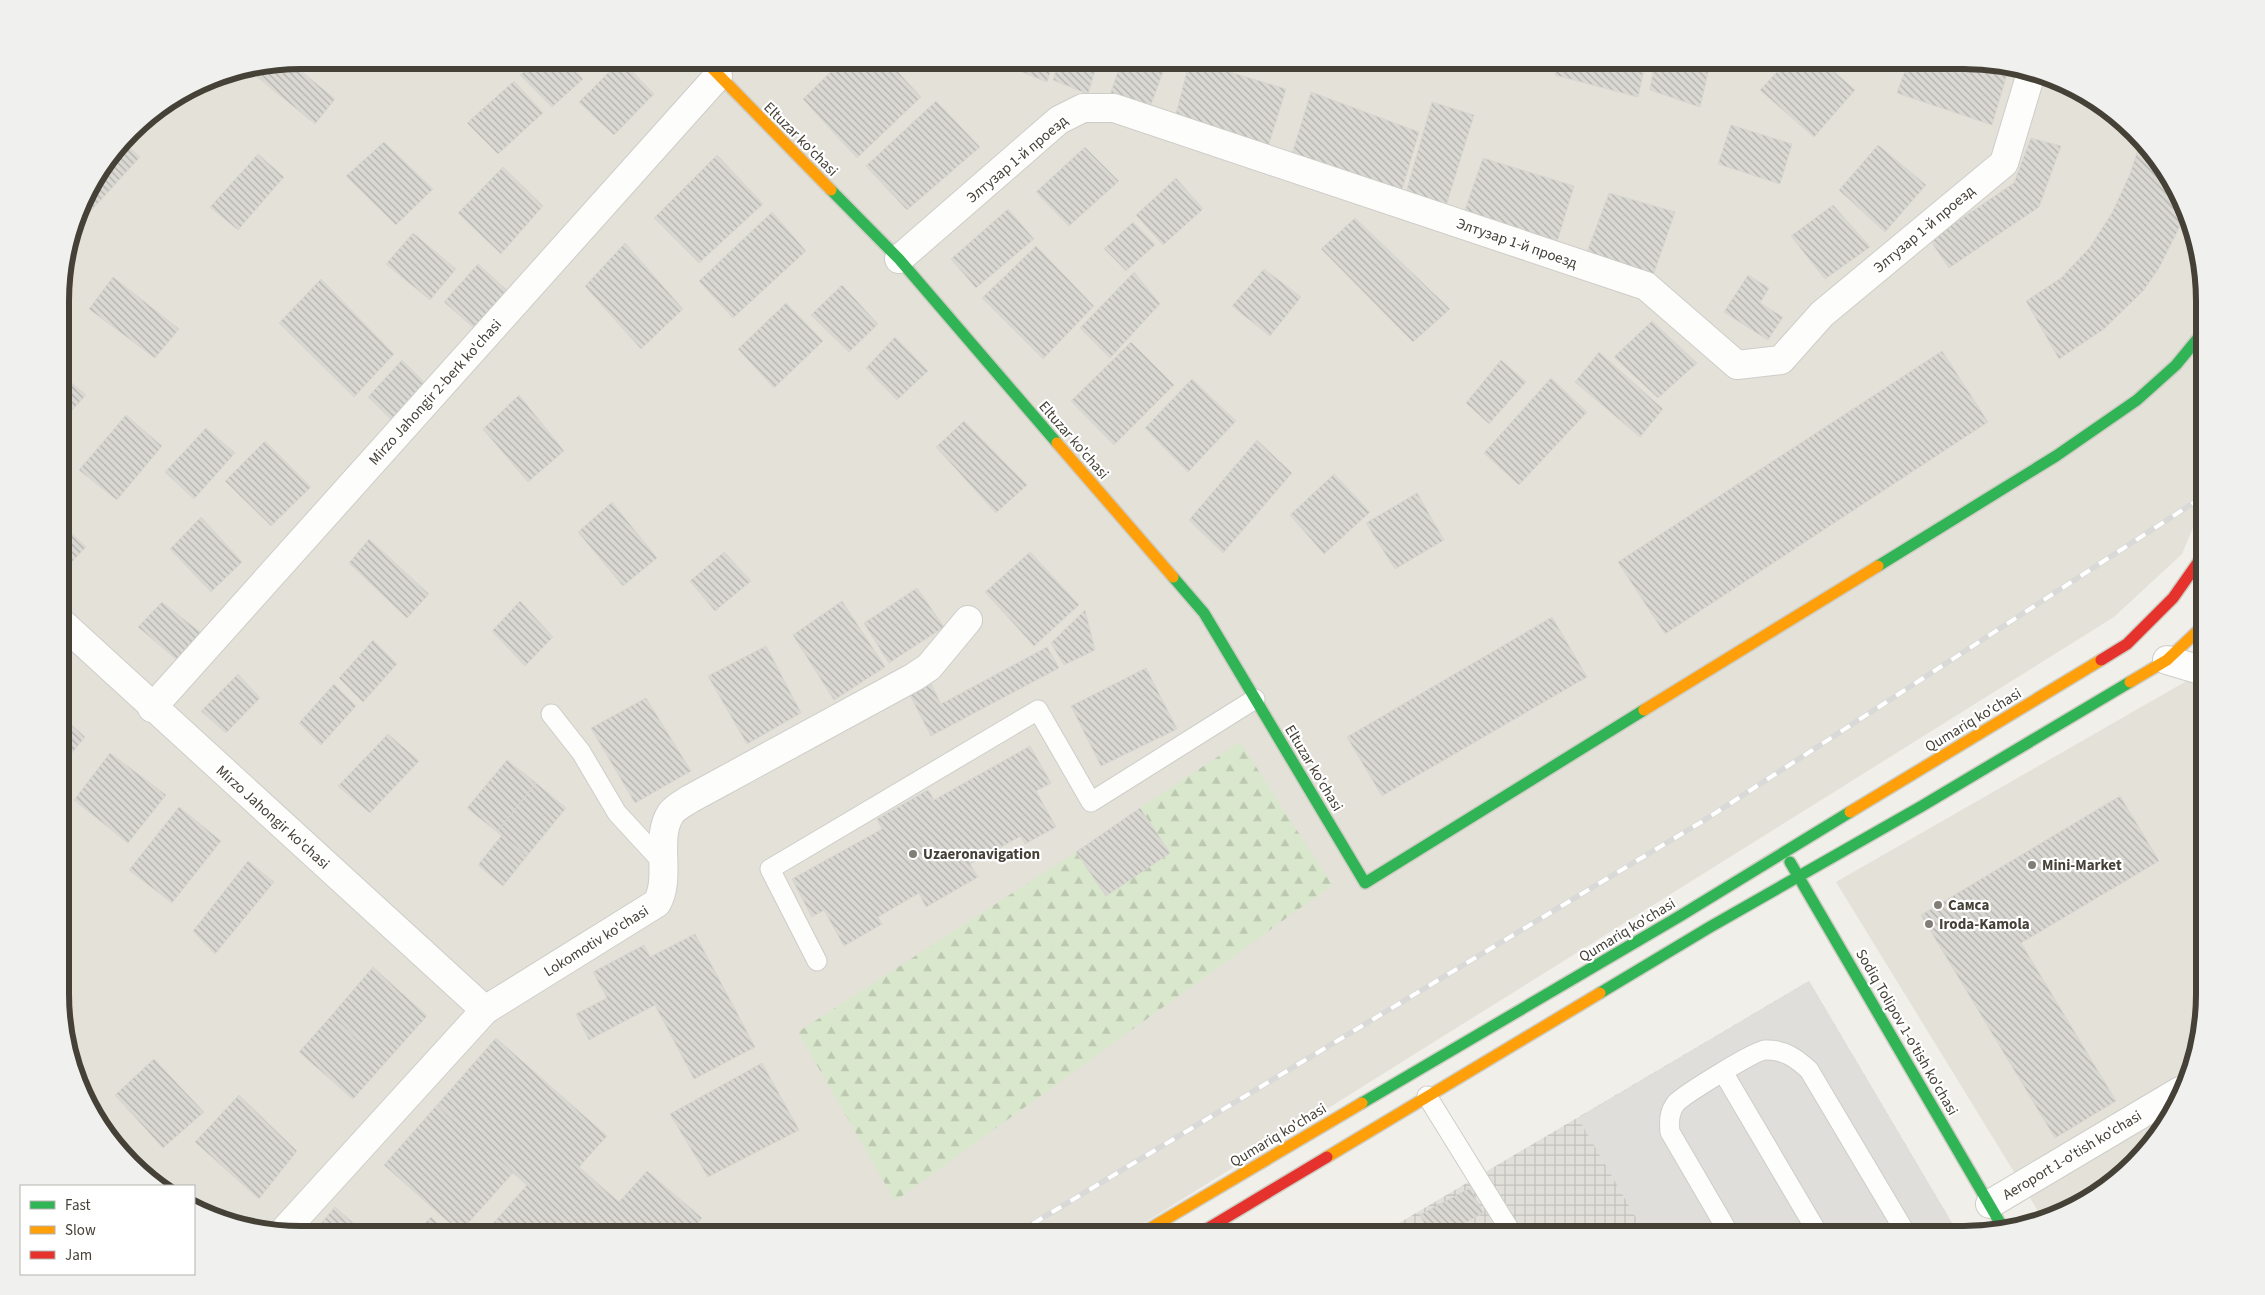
<svg xmlns="http://www.w3.org/2000/svg" width="2265" height="1295" font-family="'Source Sans 3',sans-serif">
  <defs>
    <pattern id="industrial-grid" width="8" height="8" patternUnits="userSpaceOnUse" patternTransform="scale(1.25)"><rect width="8" height="8" fill="#e1dfda"/><path d="M0 4h8M4 0v8" fill="none" stroke="#c2c1bc"/></pattern>
    <pattern id="forest-firs" width="22" height="20" patternUnits="userSpaceOnUse" patternTransform="scale(1.25)"><rect width="22" height="20" fill="#d9e8cc"/><path d="M5 1l3.5 6h-7zM16 11l3.5 6h-7z" fill="#bcc8b0"/></pattern>
    <pattern id="building-back-hatch" width="6" height="6" patternUnits="userSpaceOnUse" patternTransform="scale(1.25)"><rect width="6" height="6" fill="#d9d8d3"/><path d="M-1 5l2 2M0 0l6 6M5-1l2 2" fill="none" stroke="#b2b1ac"/></pattern>
  </defs>
  <rect width="100%" height="100%" fill="#f0efea"/>
  <path fill="#e3e1d8" d="M300,60H1965L2027,68L2085,92L2165,167L2192,223L2204,284V501L2182,554L2114,617L1125,1235H300L238,1227L194,1208V1186H163L100,1128L62,1026V269L85,194L142,120L209,78Z
    M2204,671V1010L2173,1115L2135,1164L2085,1203L2041,1216L1836,882Z"/>
  <path fill="url(#industrial-grid)" d="M1809,981L1959,1235H1399L1394,1226Z"/>
  <path fill="url(#forest-firs)" d="M1240,742L1332,885L895,1201L798,1032L1076,852L1106,896L1140,808Z"/>
  <path fill="#dfdeda" d="M1809,981L1959,1235H1646L1578,1118Z"/>
  <path fill="url(#building-back-hatch)" stroke="#d8d6d0" d="M538,60H563L583,79L552,107L520,75Z
    M621,60L654,94L614,135L579,102Z
    M843,60H887L921,97L857,158L803,99Z
    M1015,60H1054L1047,82L1012,68Z
    M1059,60H1098L1088,94L1053,80Z
    M1122,60L1167,61L1150,107L1110,95Z
    M1190,60L1286,89L1268,147L1175,118Z
    M1559,60H1646L1638,97L1555,75Z
    M1655,60H1711L1700,107L1650,90Z
    M1788,60H1821L1855,90L1814,137L1760,90Z
    M1909,60H1956L2007,74L1992,125L1897,93Z
    M290,62L335,99L315,124L250,71Z
    M514,81L543,113L498,154L467,123Z
    M1311,92L1419,132L1400,196L1292,154Z
    M936,101L980,147L907,210L866,166Z
    M1432,102L1474,115L1446,206L1406,193Z
    M164,106L136,139L131,134L142,120Z
    M1731,125L1792,144L1780,184L1718,164Z
    M2031,138L2061,146L2039,207L1949,268L1930,240L2014,183Z
    M384,142L433,189L396,225L346,176Z
    M124,143L140,157L88,214L81,208L85,194Z
    M2140,143L2165,167L2187,212L2159,268L2143,291L2104,329L2059,359L2026,301L2061,278L2090,247L2112,213L2130,174Z
    M1878,145L1926,185L1885,232L1839,190Z
    M1085,147L1119,181L1069,226L1036,192Z
    M258,154L284,177L238,230L210,207Z
    M717,155L763,204L699,263L654,218Z
    M1483,158L1574,186L1557,242L1465,210Z
    M503,167L543,206L501,254L458,213Z
    M1176,178L1203,209L1163,245L1136,215Z
    M1609,193L1675,212L1653,276L1586,255Z
    M1833,205L1870,247L1825,279L1791,236Z
    M1008,209L1034,239L976,288L951,259Z
    M772,212L806,251L733,318L699,281Z
    M1355,218L1450,309L1413,342L1321,249Z
    M1133,222L1155,245L1126,271L1104,249Z
    M413,233L456,269L430,300L386,264Z
    M625,243L683,309L641,349L585,286Z
    M1036,246L1094,306L1043,359L982,298Z
    M478,264L509,292L475,329L444,302Z
    M1264,269L1301,297L1270,336L1232,306Z
    M1134,272L1160,304L1110,358L1080,328Z
    M1748,275L1769,288L1760,303L1783,317L1768,340L1724,312Z
    M113,277L179,329L155,358L89,309Z
    M321,279L394,354L354,397L279,323Z
    M842,285L878,324L849,352L811,315Z
    M786,303L823,341L774,388L738,349Z
    M1652,321L1697,363L1658,398L1614,357Z
    M895,337L928,371L897,400L866,368Z
    M1131,342L1174,385L1114,445L1071,401Z
    M1942,351L1988,422L1665,634L1618,562Z
    M1599,352L1663,409L1640,437L1575,382Z
    M402,360L428,386L395,423L368,397Z
    M1501,360L1526,382L1489,424L1466,403Z
    M62,375L86,395L62,421Z
    M1551,378L1587,412L1519,485L1484,453Z
    M1192,379L1236,421L1188,472L1145,428Z
    M519,395L564,451L528,482L483,429Z
    M126,415L162,446L117,500L79,470Z
    M964,421L1027,485L996,513L936,447Z
    M206,428L235,453L194,499L165,472Z
    M1257,440L1292,473L1223,553L1189,520Z
    M265,441L311,487L271,526L225,481Z
    M1334,474L1370,512L1324,554L1290,515Z
    M1417,493L1444,540L1395,569L1366,523Z
    M612,502L657,558L623,586L578,532Z
    M201,517L242,562L211,592L170,549Z
    M62,524L86,547L62,572Z
    M369,539L429,594L407,618L349,563Z
    M724,552L751,581L715,611L690,581Z
    M1030,552L1079,605L1034,646L985,592Z
    M917,588L944,627L889,663L864,623Z
    M520,601L553,637L525,666L492,631Z
    M842,601L885,667L834,700L793,635Z
    M162,602L205,636L181,663L138,627Z
    M1085,610L1095,650L1064,665L1051,643Z
    M1552,617L1587,677L1382,796L1347,737Z
    M373,640L397,664L363,702L339,678Z
    M766,646L801,713L747,744L708,676Z
    M1047,647L1059,668L931,736L910,695L931,684L941,704Z
    M1146,668L1177,729L1101,766L1071,706Z
    M238,674L260,698L226,733L201,711Z
    M334,684L356,706L321,745L299,723Z
    M646,698L691,771L635,803L591,728Z
    M62,716L85,737L62,765Z
    M388,734L419,761L370,813L338,786Z
    M1030,746L1051,783L1036,791L1056,827L1025,844L1021,836L970,864L978,877L926,907L919,893L878,917L882,924L844,946L824,910L812,917L792,879L882,829L877,819L928,790L934,800Z
    M110,753L166,795L128,843L74,800Z
    M507,760L536,783L497,832L467,808Z
    M536,783L566,808L527,856L497,832Z
    M2120,796L2159,861L2021,943L2116,1101L2055,1138L1921,915Z
    M179,807L221,841L172,903L129,870Z
    M1140,808L1170,853L1106,896L1076,852Z
    M502,835L527,856L503,886L478,865Z
    M248,861L274,882L215,954L193,931Z
    M695,934L755,1047L694,1079L655,1005L589,1040L576,1014L607,998L593,972L644,945L650,957Z
    M373,967L427,1016L385,1063L331,1016Z
    M331,1016L385,1063L353,1099L299,1052Z
    M496,1038L607,1136L579,1167L619,1202L647,1171L702,1218L687,1235H583L437,1105Z
    M154,1059L204,1112L163,1148L115,1095Z
    M762,1063L799,1130L708,1177L670,1114Z
    M239,1095L297,1151L259,1199L195,1142Z
    M437,1105L513,1173L460,1232L384,1165Z
    M527,1185L583,1235H483Z
    M1470,1188L1483,1213L1443,1235H1430L1420,1215Z
    M335,1207L367,1235H311Z
    M431,1217L449,1235H414Z"/>
  <g fill="none" stroke-linecap="round" stroke-linejoin="round">
    <defs>
      <path id="lane" d="M551,714L581,752L617,813L664,864
        M817,961L770,869L1038,710L1091,802L1255,699
        M1723,1072L1819,1235
        M1427,1096L1513,1235
        M1730,1235L1670,1132C1669,1121 1669,1112 1676,1103C1685,1094 1754,1051 1765,1050C1783,1049 1796,1058 1809,1070L1907,1235"/>
      <path id="street" d="M899,259L1059,120L1083,108H1114L1646,286L1737,365L1781,360L1822,314L2004,163L2032,70
        M62,623L485,1010
        M2167,660L2204,671
        M152,708L718,76
        M1990,1204L2180,1091
        M282,1233L485,1010L657,903C672,876 654,839 671,813C676,807 684,803 690,799L914,677L929,667L968,620"/>
      <path id="fast" d="M831,190L899,259L1057,443
        M1878,566L2056,456L2137,400L2176,365L2204,331
        M1173,577L1204,613L1365,883L1644,710
        M1790,862L2003,1228
        M1600,993L1710,927L1922,806L2130,682
        M1362,1103L1680,916L1850,812"/>
      <path id="slow" d="M704,60L831,190
        M1057,443L1173,577
        M2130,682L2167,660L2204,625
        M1644,710L1878,566
        M1850,812L2101,660
        M1327,1157L1600,993
        M1139,1235L1362,1103"/>
      <path id="jam" d="M2101,660L2127,644L2173,598L2204,554
        M1197,1235L1327,1157"/>
    </defs>
    <use href="#lane" stroke="#cecdc8" stroke-width="21"/>
    <use href="#street" stroke="#cecdc8" stroke-width="30"/>
    <use href="#fast" stroke="#ceccc2" stroke-width="14"/>
    <use href="#slow" stroke="#ceccc2" stroke-width="14"/>
    <use href="#jam" stroke="#ceccc2" stroke-width="14"/>
    <use href="#lane" stroke="#fdfdfc" stroke-width="19"/>
    <use href="#street" stroke="#fdfdfc" stroke-width="28"/>
    <use href="#fast" stroke="#30b455" stroke-width="11"/>
    <use href="#slow" stroke="#ff9f0a" stroke-width="11"/>
    <use href="#jam" stroke="#e5322d" stroke-width="11"/>
    <defs>
      <path id="rail" d="M1014,1235L1703,821L2204,496"/>
    </defs>
    <use href="#rail" stroke="#d9d9d8" stroke-width="5.5"/>
    <use href="#rail" stroke="#fff" stroke-width="4" stroke-dasharray="11" stroke-linecap="butt"/>
  </g>
  <g fill="#817e76" stroke="#fff" stroke-width="2">
    <circle cx="913" cy="854" r="5"/>
    <circle cx="2032" cy="865" r="5"/>
    <circle cx="1938" cy="905" r="5"/>
    <circle cx="1929" cy="924" r="5"/>
  </g>
  <g text-anchor="middle" stroke-width="4.5" stroke-linejoin="round" paint-order="stroke">
    <g font-size="15" fill="#454137" stroke="#fff">
      <text transform="translate(801 139) rotate(45)" y="5">Eltuzar ko'chasi</text>
      <text transform="translate(1017 159) rotate(-40)" y="5">Элтузар 1-й проезд</text>
      <text transform="translate(1924 229) rotate(-40)" y="5">Элтузар 1-й проезд</text>
      <text transform="translate(1517 243) rotate(19)" y="5">Элтузар 1-й проезд</text>
      <text transform="translate(435 392) rotate(-48)" y="5">Mirzo Jahongir 2-berk ko'chasi</text>
      <text transform="translate(1074 440) rotate(49)" y="5">Eltuzar ko'chasi</text>
      <text transform="translate(1973 720) rotate(-31)" y="5">Qumariq ko'chasi</text>
      <text transform="translate(1314 768) rotate(59)" y="5">Eltuzar ko'chasi</text>
      <text transform="translate(273 817) rotate(42)" y="5">Mirzo Jahongir ko'chasi</text>
      <text transform="translate(1627 930) rotate(-31)" y="5">Qumariq ko'chasi</text>
      <text transform="translate(596 941) rotate(-32)" y="5">Lokomotiv ko'chasi</text>
      <text transform="translate(1907 1032) rotate(60)" y="5">Sodiq Tolipov 1-o'tish ko'chasi</text>
      <text transform="translate(1278 1135) rotate(-31)" y="5">Qumariq ko'chasi</text>
      <text transform="translate(2072 1155) rotate(-31)" y="5">Aeroport 1-o'tish ko'chasi</text>
    </g>
    <g font-size="15" font-weight="bold" fill="#454137" stroke="#fff" text-anchor="start">
      <text x="923" y="859">Uzaeronavigation</text>
      <text x="2042" y="870">Mini-Market</text>
      <text x="1948" y="910">Самса</text>
      <text x="1939" y="929">Iroda-Kamola</text>
    </g>
  </g>
  <path d="M0 0H2265V1295H0ZM301 69H1964A232 232 0 0 1 2196 301V994A232 232 0 0 1 1964 1226H301A232 232 0 0 1 69 994V301A232 232 0 0 1 301 69Z" fill="#f0f0ef" fill-rule="evenodd"/>
  <path fill="none" stroke="#454137" stroke-width="6" d="M301 69H1964A232 232 0 0 1 2196 301V994A232 232 0 0 1 1964 1226H301A232 232 0 0 1 69 994V301A232 232 0 0 1 301 69Z"/>
  <rect x="20" y="1185" width="175" height="90" fill="#ffffff" stroke="#b5b3af"/>
  <rect x="30" y="1201" width="25" height="8" fill="#30b455" stroke="#b5b3af"/>
  <text x="65" y="1210" font-size="15" fill="#454137">Fast</text>
  <rect x="30" y="1226" width="25" height="8" fill="#ff9f0a" stroke="#b5b3af"/>
  <text x="65" y="1235" font-size="15" fill="#454137">Slow</text>
  <rect x="30" y="1251" width="25" height="8" fill="#e5322d" stroke="#b5b3af"/>
  <text x="65" y="1260" font-size="15" fill="#454137">Jam</text>
</svg>
